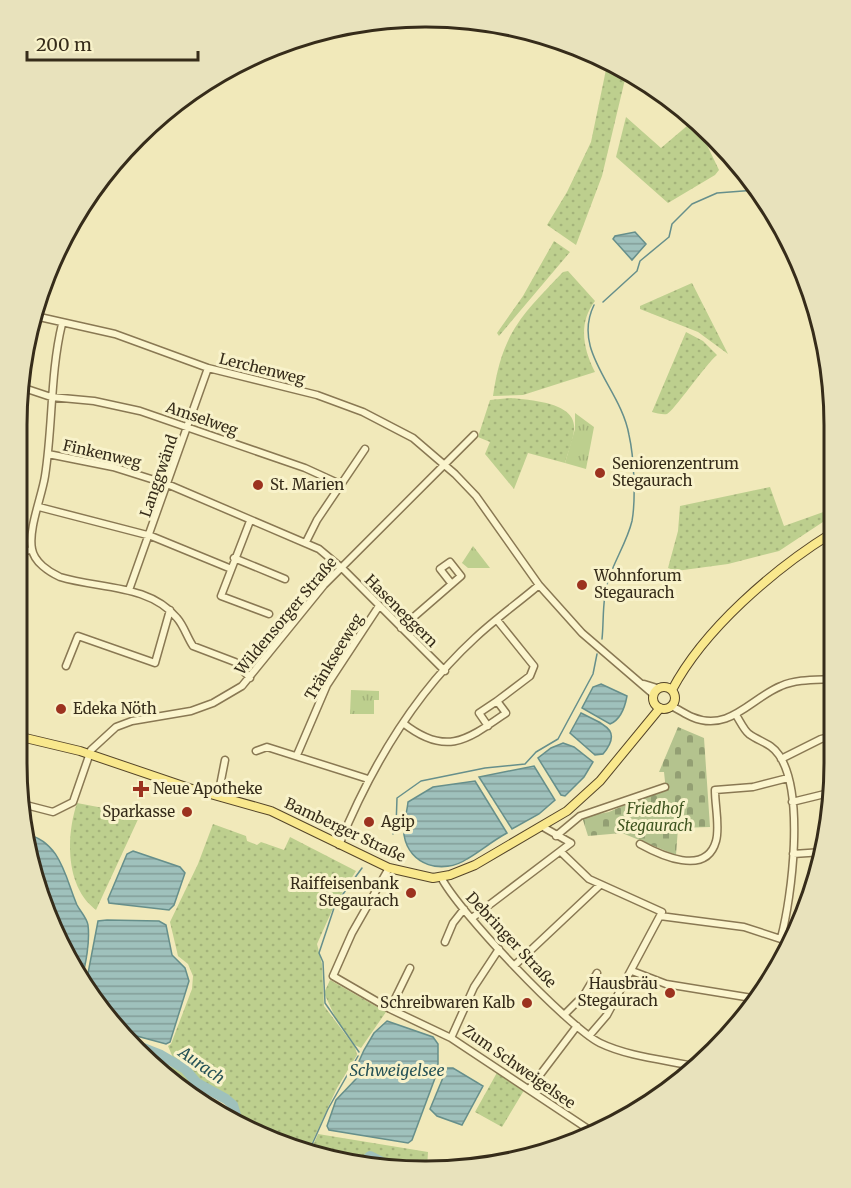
<svg xmlns="http://www.w3.org/2000/svg" width="851" height="1188" font-family="Merriweather,serif">
  <defs>
    <pattern id="grass-dots" width="8" height="8" patternUnits="userSpaceOnUse" patternTransform="scale(1.5)"><rect width="8" height="8" fill="#bdcf8e"/><path d="M2 2h.1M6 6h.1" fill="none" stroke="#a3b27a" stroke-width="1.8" stroke-linecap="round"/></pattern>
    <pattern id="cemetery-stones" width="16" height="16" patternUnits="userSpaceOnUse" patternTransform="scale(1.5)"><rect width="16" height="16" fill="#b4c38e"/><path d="M2 7V4a2 2 0 0 1 4 0v3zM10 15v-3a2 2 0 0 1 4 0v3z" fill="#939f73"/></pattern>
    <pattern id="park-tufts" width="24" height="20" patternUnits="userSpaceOnUse" patternTransform="scale(1.5)"><rect width="24" height="20" fill="#bdcf8e"/><path d="M3 7l-1-3M5 7V3M7 7l1-3M15 17l-1-3M17 17v-4M19 17l1-3" fill="none" stroke="#a3b27a"/></pattern>
    <pattern id="water-rules" width="6" height="5" patternUnits="userSpaceOnUse" patternTransform="scale(1.5)"><rect width="6" height="5" fill="#9fc1bc"/><path d="M0 2.5h6" fill="none" stroke="#829d98"/></pattern>
  </defs>
  <rect width="100%" height="100%" fill="#f1e9ba"/>
  <path fill="url(#grass-dots)" d="M608,60L627,71L602,176L576,245L547,225L567,192L591,142Z
    M626,117L661,148L694,120L713,137L706,143L719,170L715,175L668,203L616,157Z
    M554,241L570,252L499,336L497,333L523,296Z
    M568,271L595,301C578,323 583,349 595,372L523,395L493,396C502,333 521,316 563,272Z
    M692,283L728,354L698,332L640,309V306Z
    M686,332L703,341L717,355C705,365 673,412 667,414C663,415 656,413 652,412Z
    M511,398C529,400 578,402 574,430C573,441 568,452 565,463L528,453L514,489L485,454L490,442L478,437L490,400Z
    M770,487L784,526L829,510L832,516L779,551L728,564L676,571L668,568L678,531L680,506Z
    M77,803L140,815L96,910C65,887 66,836 77,803Z
    M213,824L246,836L247,841L257,845L261,842L284,850L290,837L356,871L334,906L317,944L322,964L324,1006L355,1047L357,1055L337,1088L309,1149L284,1141L271,1132L242,1125L231,1100L197,1082L174,1060L168,1046L171,1044L192,989L193,976L188,964L178,956L170,922L198,864Z
    M330,980L386,1012L361,1048L355,1045L337,1021L324,993Z
    M139,1051H144L159,1062L185,1072L203,1089L213,1105L212,1108L156,1070Z
    M499,1069L526,1087L502,1127L475,1112Z
    M318,1134L428,1152L427,1168H397L370,1155L359,1164L311,1150Z"/>
  <path fill="url(#cemetery-stones)" d="M678,727L704,738L710,827L678,828L676,855L622,833L588,836L582,817L609,812L654,792L666,791L664,772H659Z"/>
  <path fill="url(#park-tufts)" d="M575,413L594,427L586,469L565,463L575,429Z
    M473,546L490,568H468L462,563Z
    M351,690L379,691V700H374V714H350Z"/>
  <path fill="url(#water-rules)" stroke="#668f8b" stroke-width="1.5" d="M635,232L646,244L632,260L613,239L615,236Z
    M601,684L627,696C625,707 620,720 610,724L582,708L593,687Z
    M581,713C602,724 624,729 603,754L595,755L570,733Z
    M563,743L574,747L593,762L584,777L565,796L561,795L538,758L551,748Z
    M534,766L555,800L539,814L512,829L479,777Z
    M475,781L507,833C492,841 481,851 467,859C443,875 409,866 404,835C403,825 407,812 408,802L433,787Z
    M26,834C61,842 65,877 77,905C80,911 87,918 88,925C90,941 86,965 81,980L31,869Z
    M133,851L180,867L185,873L174,905L169,910L109,903L108,899L127,854Z
    M107,920L159,921L166,925L172,955L185,968L189,981L170,1042L166,1044L122,1032L85,989L98,921Z
    M387,1021L433,1037L438,1044V1070L412,1140L408,1143L329,1130L327,1126L336,1100L356,1079V1068L364,1050L374,1033Z
    M447,1068H453L483,1086L462,1125L437,1116L430,1109Z"/>
  <g fill="none" stroke-linecap="round" stroke-linejoin="round">
    <path stroke="#668f8b" stroke-width="1.5" d="M603,302L637,271L640,261L669,237L672,224L692,204L717,193L756,190
      M594,305C571,352 621,388 629,435C634,457 636,499 632,521C627,542 614,561 608,581C602,598 604,621 602,639
      M393,834L396,827L397,798L421,781L485,768L525,764L536,752L558,739L593,674L597,654
      M359,1052L325,1003L323,962L319,953L335,905L362,868
      M310,1149L328,1109L358,1056"/>
    <path stroke="#9fc1bc" stroke-width="10" d="M133,1044L161,1055L185,1069L197,1083L226,1099L233,1105L239,1125
      M245,1130L269,1133L278,1140
      M361,1165L370,1156L394,1168"/>
    <defs>
      <path id="minor" d="M35,316L115,334L208,368L317,395L363,412L413,438L455,474L476,496L539,585L582,633L653,694
        M62,324C50,374 53,425 45,476C42,496 28,529 32,549C34,562 49,572 60,577C99,589 149,584 177,618C184,626 187,637 193,646L235,662L250,678
        M24,388L51,397L94,401L140,411L305,468L340,484
        M48,454L113,467L167,484L319,549L344,570L445,671
        M39,507L151,536L229,568
        M250,521L221,596L269,614
        M306,542L317,520L365,449
        M21,551L32,550
        M234,558L285,579
        M129,590L208,368
        M401,628L461,576L450,562L440,569L451,583
        M66,666L78,636L155,663L170,610
        M644,684L657,688
        M671,706C678,709 685,714 692,717C729,733 751,698 781,686C797,679 816,680 833,679
        M736,715C740,721 744,730 749,734C760,742 771,743 779,755C805,793 792,896 781,938
        M403,723C446,757 467,740 506,713L497,701L530,676L534,666L497,620
        M488,726L479,713L497,701
        M256,751L267,747L368,779
        M297,755L327,685L379,606
        M781,759L821,739L833,736
        M218,796L225,760
        M792,802L833,792
        M22,804L53,812L73,802L91,750L116,727L132,721L191,711L213,703L242,686L324,585L474,435
        M556,836L580,816L665,787
        M640,844C660,855 706,877 716,841C720,827 715,806 715,790L753,787L788,778
        M339,845C370,769 414,694 475,638C495,619 518,603 539,585
        M561,852L589,879L662,912L607,1015L589,1036
        M793,854L823,852
        M389,868L352,933L333,976L390,1009L451,1038L594,1133
        M441,877C457,910 568,1027 600,1043C629,1057 667,1060 698,1067
        M660,916L744,927L793,943
        M472,918L571,843L543,827
        M445,942L453,923L464,909
        M515,965L600,885
        M632,971L666,984L758,999
        M390,1009L410,968
        M564,1015L584,995L597,973
        M451,1038L474,987L499,949
        M685,1076L688,1065
        M530,1088L577,1026
        M661,1089H664"/>
      <path id="major" d="M653 698a11 11 0 1 1 22 0a11 11 0 1 1-22 0Z
        M672,690C704,629 774,569 832,533
        M17,736L80,751L189,788L271,811L389,868L433,878L450,875L475,865L567,811L600,781L660,708"/>
    </defs>
    <use href="#minor" stroke="#897853" stroke-width="9"/>
    <use href="#major" stroke="#554529" stroke-width="10"/>
    <use href="#minor" stroke="#fbf5ce" stroke-width="6"/>
    <use href="#major" stroke="#f9e88d" stroke-width="8"/>
  </g>
  <g fill="#9c321f" stroke="#f8f2ca" stroke-width="2">
    <circle cx="600" cy="473" r="6"/>
    <circle cx="258" cy="485" r="6"/>
    <circle cx="582" cy="585" r="6"/>
    <circle cx="61" cy="709" r="6"/>
    <path d="M138 780h6v6h6v6h-6v6h-6v-6h-6v-6h6z"/>
    <circle cx="187" cy="812" r="6"/>
    <circle cx="369" cy="822" r="6"/>
    <circle cx="411" cy="893" r="6"/>
    <circle cx="670" cy="993" r="6"/>
    <circle cx="527" cy="1003" r="6"/>
  </g>
  <g text-anchor="middle" stroke-width="6" stroke-linejoin="round" paint-order="stroke">
    <g font-size="15" fill="#362c1a" stroke="#f8f2ca">
      <text transform="translate(262 369) rotate(14)" y="5">Lerchenweg</text>
      <text transform="translate(202 419) rotate(19)" y="5">Amselweg</text>
      <text transform="translate(102 454) rotate(13)" y="5">Finkenweg</text>
      <text transform="translate(159 476) rotate(-71)" y="5">Langgwänd</text>
      <text transform="translate(401 611) rotate(45)" y="5">Haseneggern</text>
      <text transform="translate(286 616) rotate(-50)" y="5">Wildensorger Straße</text>
      <text transform="translate(334 657) rotate(-59)" y="5">Tränkseeweg</text>
      <text transform="translate(345 830) rotate(25)" y="5">Bamberger Straße</text>
      <text transform="translate(511 940) rotate(47)" y="5">Debringer Straße</text>
      <text transform="translate(519 1067) rotate(35)" y="5">Zum Schweigelsee</text>
    </g>
    <g font-size="15" fill="#362c1a" stroke="#f8f2ca" text-anchor="start">
      <text x="612" y="469">Seniorenzentrum<tspan x="612" dy="17">Stegaurach</tspan></text>
      <text x="270" y="490">St. Marien</text>
      <text x="594" y="581">Wohnforum<tspan x="594" dy="17">Stegaurach</tspan></text>
      <text x="73" y="714">Edeka Nöth</text>
      <text x="153" y="794">Neue Apotheke</text>
      <text x="175" y="817" text-anchor="end">Sparkasse</text>
      <text x="381" y="827">Agip</text>
      <text x="399" y="889" text-anchor="end">Raiffeisenbank<tspan x="399" dy="17">Stegaurach</tspan></text>
      <text x="658" y="989" text-anchor="end">Hausbräu<tspan x="658" dy="17">Stegaurach</tspan></text>
      <text x="515" y="1008" text-anchor="end">Schreibwaren Kalb</text>
    </g>
    <g font-size="15" font-style="italic" fill="#3e541f" stroke="#f8f2ca">
      <text x="655" y="814">Friedhof<tspan x="655" dy="17">Stegaurach</tspan></text>
    </g>
    <g font-size="16" font-style="italic" fill="#275357" stroke="#f8f2ca">
      <text transform="translate(202 1065) rotate(35)" y="6">Aurach</text>
      <text x="397" y="1076">Schweigelsee</text>
    </g>
  </g>
  <path d="M0 0H851V1188H0ZM425 27H426A398 398 0 0 1 824 425V763A398 398 0 0 1 426 1161H425A398 398 0 0 1 27 763V425A398 398 0 0 1 425 27Z" fill="#e8e2bc" fill-rule="evenodd"/>
  <path fill="none" stroke="#362c1a" stroke-width="3" d="M425 27H426A398 398 0 0 1 824 425V763A398 398 0 0 1 426 1161H425A398 398 0 0 1 27 763V425A398 398 0 0 1 425 27Z"/>
  <path d="M27 51v9h171v-9" fill="none" stroke="#362c1a" stroke-width="3"/>
  <text x="36" y="51" font-size="18" fill="#362c1a" stroke="#f8f2ca" stroke-width="4.5" paint-order="stroke">200 m</text>
</svg>
